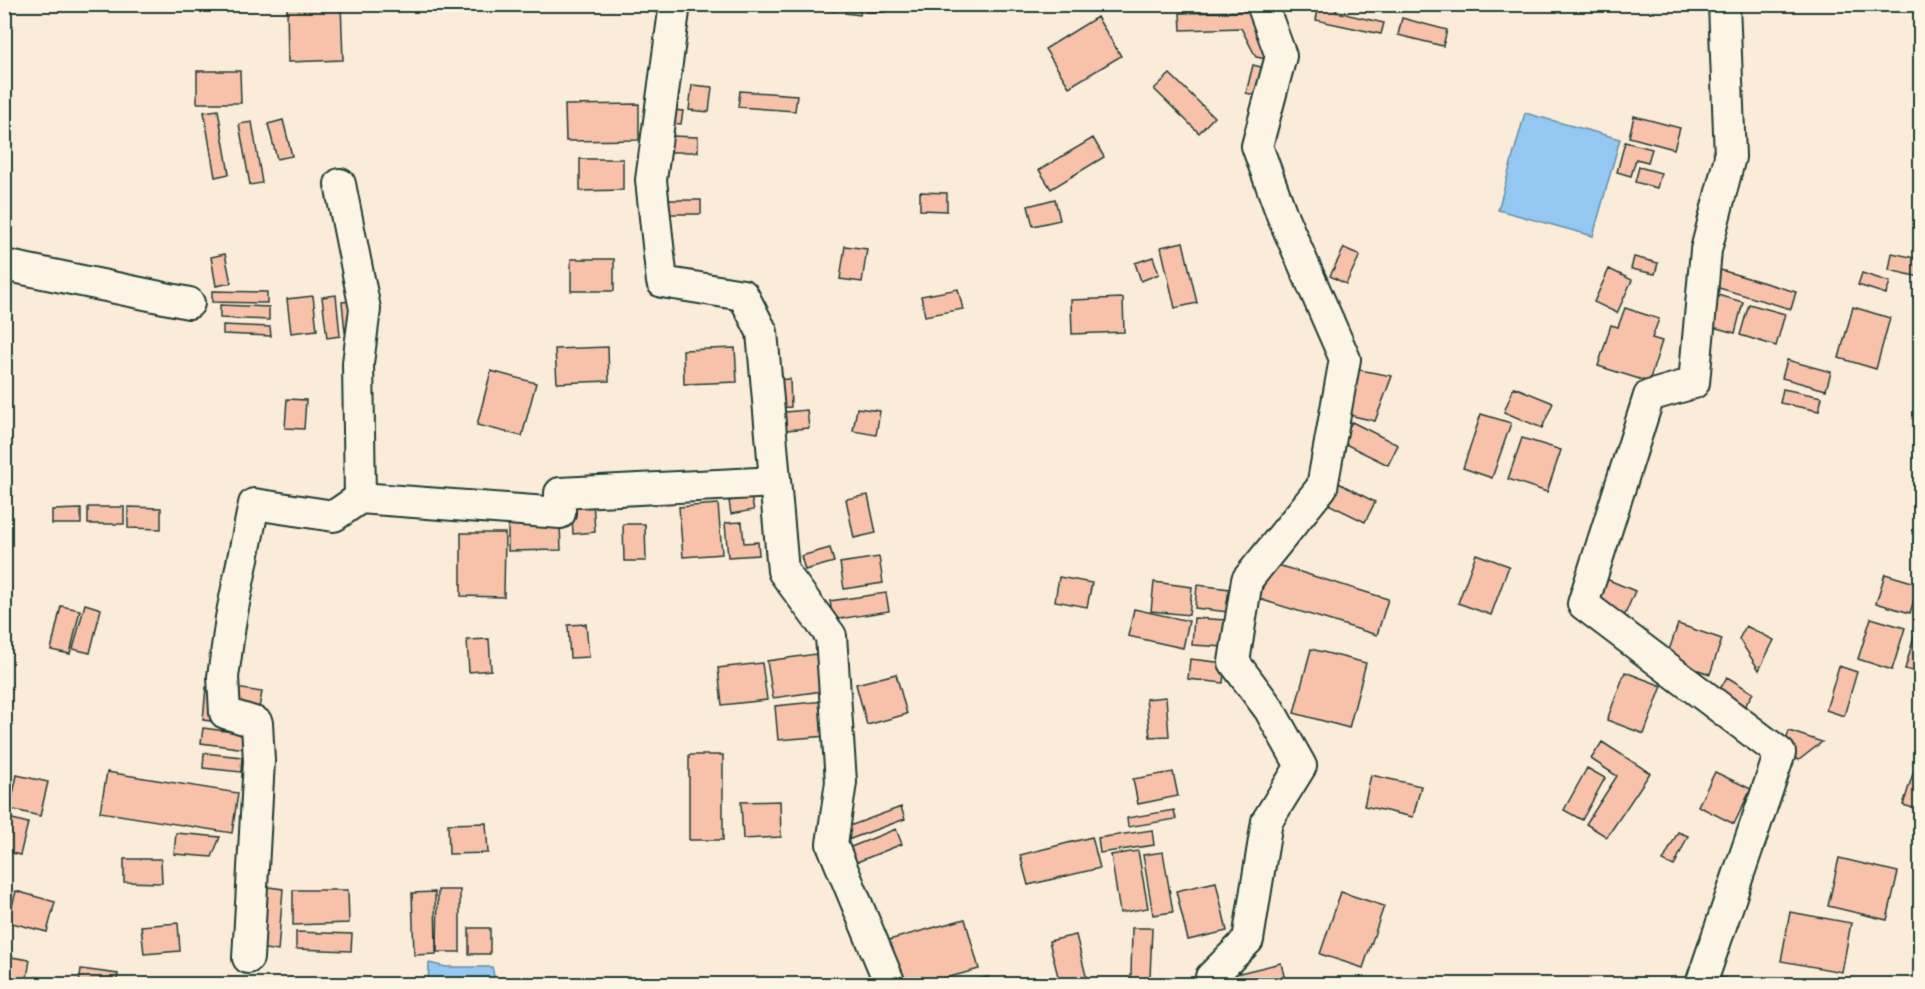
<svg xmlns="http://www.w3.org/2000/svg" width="1925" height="989" font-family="Itim,sans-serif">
  <rect width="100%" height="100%" fill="#fbebd9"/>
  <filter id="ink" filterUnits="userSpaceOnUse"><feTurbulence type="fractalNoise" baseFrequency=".0167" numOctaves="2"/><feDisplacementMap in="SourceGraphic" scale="12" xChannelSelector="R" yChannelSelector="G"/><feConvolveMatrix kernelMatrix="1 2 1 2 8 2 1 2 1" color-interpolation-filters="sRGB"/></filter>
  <g filter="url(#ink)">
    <path fill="#94c7f1" stroke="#6590a5" stroke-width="1.5" d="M1525,113L1620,139L1593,236L1498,210Z
      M429,963L446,967H492L496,984H428Z"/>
    <path fill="#f7c1aa" stroke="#1f3d34" stroke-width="1.5" d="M287,4H341L343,60L288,62Z
      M797,4H836L835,11Z
      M846,4H861L860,15L845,13Z
      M866,4H885V12H866Z
      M1319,4H1338L1336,12L1384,23L1381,34L1316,20Z
      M1254,11L1268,59L1256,57L1241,28L1181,30L1180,13Z
      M1097,17L1121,56L1069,87L1045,49Z
      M1402,18L1447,30L1443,46L1398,35Z
      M1253,65L1269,69L1263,97L1246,93Z
      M197,71H240L241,103H197Z
      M1170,74L1214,117L1199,133L1154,89Z
      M692,85L712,87L709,112L689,110Z
      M740,91L797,95L795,111L738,107Z
      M639,104V140L566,141L565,105Z
      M218,110L229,174L215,177L204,112Z
      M673,110L683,111L681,124L671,123Z
      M1634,116L1680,128L1674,149L1629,137Z
      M283,120L292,156L277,159L268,124Z
      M252,122L262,183L250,185L239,124Z
      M671,136L698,137V152H671Z
      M1093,138L1104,157L1051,189L1039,170Z
      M1625,142L1652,149L1648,162L1636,159L1631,176L1617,172Z
      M580,159H623V190L580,191Z
      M1639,167L1661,173L1657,188L1635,182Z
      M920,192L947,193V211L920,210Z
      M1055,199L1060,220L1033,226L1028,206Z
      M665,200H701V214H666Z
      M1183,242L1197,303L1175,308L1161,247Z
      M845,246L867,249L862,282L840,279Z
      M1344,248L1360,255L1346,284L1330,276Z
      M1892,253L1920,259V277L1889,270Z
      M225,254L231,283L216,286L211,257Z
      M1153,257L1159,274L1141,281L1135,263Z
      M1634,257L1658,263L1655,274L1631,269Z
      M571,259H614V291H571Z
      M1609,269L1632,280L1617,313L1594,302Z
      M1717,269L1796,292L1791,309L1712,286Z
      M1862,273L1890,282L1886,294L1858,285Z
      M958,289L963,309L925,316L921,296Z
      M212,291L267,292V303L212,302Z
      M1710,293L1743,302L1735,333L1702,324Z
      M336,295L340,336L327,338L322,297Z
      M313,296L317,330L291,333L287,299Z
      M1123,298L1124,332L1072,334L1071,300Z
      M351,301L354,332H345L342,302Z
      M1749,304L1785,314L1776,346L1740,335Z
      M220,305L269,307V320L220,318Z
      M1853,307L1890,318L1876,369L1839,358Z
      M1625,308L1659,319L1652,338L1662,341L1649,382L1598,366L1611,325L1618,327Z
      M223,325L270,327L271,336L223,334Z
      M608,347L609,381L557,383L555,349Z
      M735,348L737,382L684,384L683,350Z
      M1787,360L1831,372L1826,390L1782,378Z
      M1344,367L1392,376L1375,421L1336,412Z
      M491,371L536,383L522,436L477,425Z
      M790,379L791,407L774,408L772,380Z
      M1514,387L1553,403L1542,428L1504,412Z
      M1783,389L1822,397L1819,411L1780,403Z
      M287,399L306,400L304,429L285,428Z
      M857,408L880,411L876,435L853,431Z
      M807,410L809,428L775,431L774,413Z
      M1481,414L1511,423L1492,478L1463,468Z
      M1352,422L1398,445L1388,465L1341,442Z
      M1522,438L1561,450L1547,492L1508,479Z
      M1329,478L1375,502L1365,522L1318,499Z
      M868,495L876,533L854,538L846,499Z
      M751,497L754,510L731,514L729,501Z
      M593,501L595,532L573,534L571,503Z
      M718,504L722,554L683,557L679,507Z
      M88,507H124V524H88Z
      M128,507L161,508V529L128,528Z
      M81,509V524H52V510Z
      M742,522L744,543L758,542L759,555L728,557L725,523Z
      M560,524L561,550L508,551V525Z
      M623,524H645L646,561H624Z
      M461,533H505L504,597L461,596Z
      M830,548L834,562L805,570L801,556Z
      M1476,554L1509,566L1491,615L1458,603Z
      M879,557L883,583L844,589L840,563Z
      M1271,563L1388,599L1377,635L1259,599Z
      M1587,571L1635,591L1623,619L1575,599Z
      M1885,574L1919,584L1910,613L1876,603Z
      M1059,577L1092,583L1087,607L1055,601Z
      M1154,582L1192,587L1189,615L1151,611Z
      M1197,585L1230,589L1228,612L1195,608Z
      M886,593L889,611L833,620L830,601Z
      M85,604L101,609L90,653L73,649Z
      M61,606L80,610L70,654L51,650Z
      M1134,609L1189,621L1183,648L1128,636Z
      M1920,615V673L1905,669Z
      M1194,618L1226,620L1225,647L1192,645Z
      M1871,618L1905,628L1892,670L1858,659Z
      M586,624L589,657L570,658L568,625Z
      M1678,624L1722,639L1710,674L1666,659Z
      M1746,626L1774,640L1759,670L1739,639Z
      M489,639L491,670L469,672L467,640Z
      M1311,649L1366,663L1349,728L1294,713Z
      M816,654L822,691L773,698L767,661Z
      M1190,659L1225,663L1223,683L1188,679Z
      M762,663L767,700L722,705L718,668Z
      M1839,666L1857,672L1844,716L1826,710Z
      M1625,672L1662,686L1644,734L1607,720Z
      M896,674L907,714L867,725L856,684Z
      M1727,677L1753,693L1745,706L1719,691Z
      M206,687L221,689L218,722L203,720Z
      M236,688L262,692L258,713L232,709Z
      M1166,697L1169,736L1150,737L1146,699Z
      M824,701L827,736L778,740L775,706Z
      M203,728L255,735L253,750L201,743Z
      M1789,731L1822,742L1799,760L1782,754Z
      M1602,742L1650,773L1607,837L1586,824L1617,776L1591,759Z
      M204,753L242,757L241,772L203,768Z
      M689,755H723V840H689Z
      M1917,761L1920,762V810L1903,805Z
      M1587,768L1605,778L1582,820L1564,810Z
      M107,772L238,793L232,833L100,812Z
      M1173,772L1178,796L1138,804L1133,779Z
      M1715,772L1751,789L1734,824L1698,806Z
      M17,775L48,782L40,816L10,809Z
      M1371,775L1421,786L1413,817L1364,806Z
      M780,801L781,837L743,839L741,802Z
      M901,807L905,819L842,842L844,828Z
      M1174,810L1176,819L1128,827L1127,818Z
      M9,818L28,823L20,855L4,851V834Z
      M486,823L488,853L449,854L448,824Z
      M896,829L902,844L852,864L846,849Z
      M1152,830L1154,845L1100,853L1098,838Z
      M1678,832L1688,836L1674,866L1663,861Z
      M176,833L220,837L212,857L174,854Z
      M1092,837L1100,868L1028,885L1020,855Z
      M1138,851L1148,908L1120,913L1111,855Z
      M1163,852L1173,912L1153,915L1143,855Z
      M1839,858L1898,872L1887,920L1828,906Z
      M124,859H161L162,883L124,882Z
      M1216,882L1227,931L1188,940L1176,891Z
      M247,884L283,889L278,951L239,945Z
      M293,890H348L349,923L293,925Z
      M438,890H460V952H437Z
      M16,891L55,902L47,932L8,922Z
      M435,892L436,954L414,955L412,893Z
      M1341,892L1384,906L1363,968L1320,954Z
      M1790,912L1851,923L1842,972L1781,961Z
      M965,919L979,969L924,984H897L885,941Z
      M178,923L180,951L144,954L141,926Z
      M469,928H490V954H469Z
      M1132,928H1152L1150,978H1131Z
      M296,932L352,934L351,951L296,949Z
      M1076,935L1088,984H1060L1049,941Z
      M4,956L30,960L26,984H4Z
      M1281,963L1286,984H1225L1223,977Z
      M81,969L118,974L116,984H79Z
      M1712,974L1742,984H1708Z
      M36,977L65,984H34Z
      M988,977L989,984H954Z"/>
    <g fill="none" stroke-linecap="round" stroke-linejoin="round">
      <defs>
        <path id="street" d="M675,4L651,180L662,282L743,295L762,332L783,571L831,636L841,782L832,844L890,984
          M340,184L365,309L358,363L360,498
          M4,265L189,303
          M248,958L259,761L257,723L225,713L223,677L231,618L254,504L334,516L360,498L560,513V493L775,482
          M1212,984L1211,977L1248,940L1267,821L1301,766L1269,709L1234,662L1247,580L1322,487L1345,359L1282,215L1257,146L1281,56L1262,4
          M1701,984L1780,753L1583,604L1649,396L1694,383L1706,250L1730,157L1724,4"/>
      </defs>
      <use href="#street" stroke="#1f3d34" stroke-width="34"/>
      <use href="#street" stroke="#fcf5e5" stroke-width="30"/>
    </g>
  </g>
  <rect width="1925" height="989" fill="none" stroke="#fcf5e5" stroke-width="24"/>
  <rect x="12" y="12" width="1901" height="965" fill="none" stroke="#1f3d34" stroke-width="2" filter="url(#ink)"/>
</svg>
